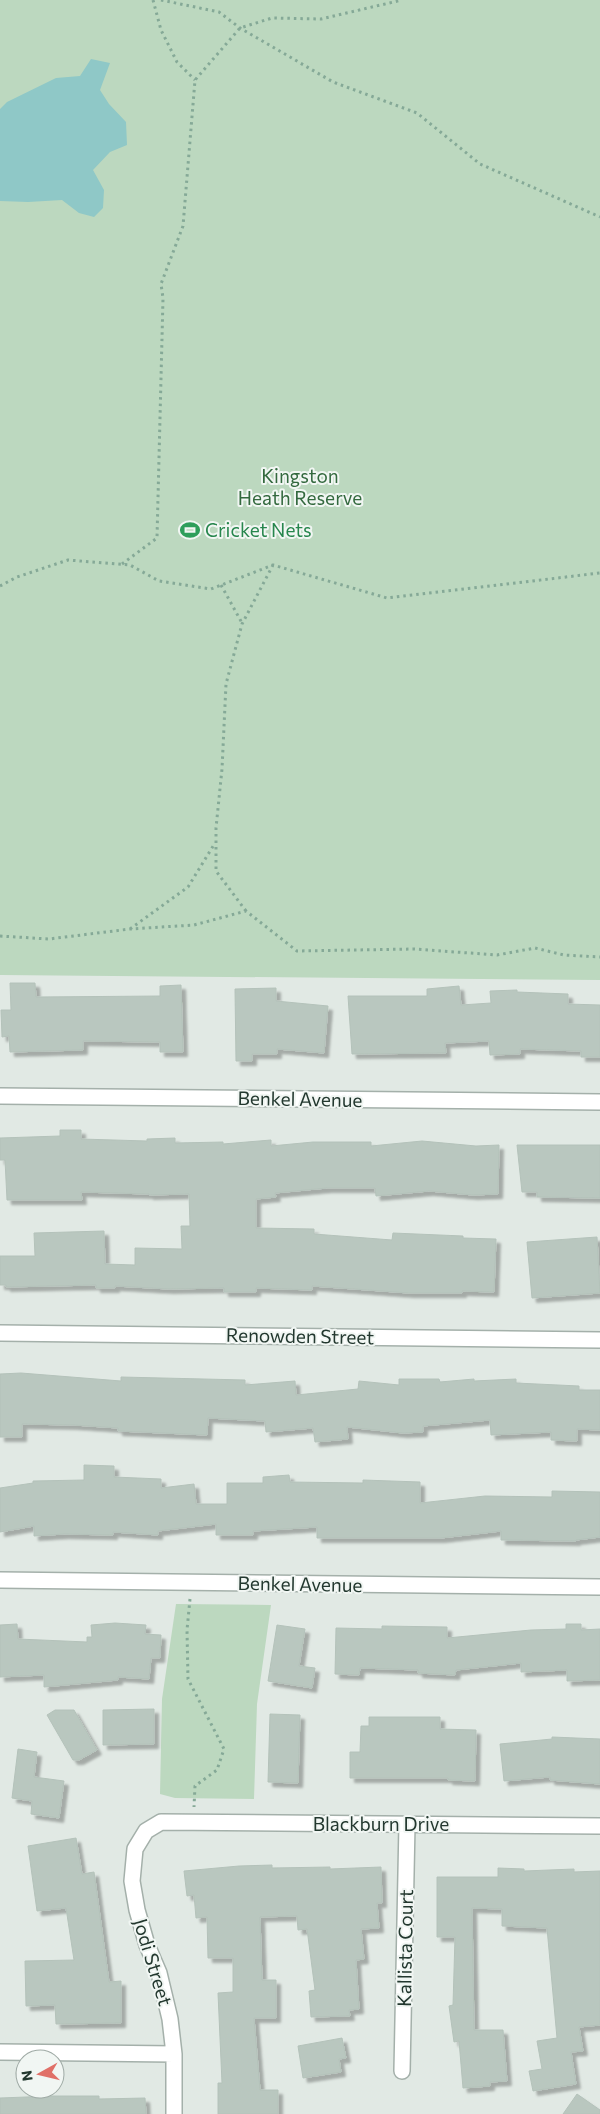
<svg xmlns="http://www.w3.org/2000/svg" width="600" height="2114" font-family="Commissioner,sans-serif">
  <defs>
    <filter id="shadow"><feDropShadow dx="4.5" dy="4.5" stdDeviation="1" flood-color="#0004"/></filter>
  </defs>
  <rect width="100%" height="100%" fill="#e1e9e4"/>
  <path fill="#bcd8bf" d="M0,0H600V980L0,975Z
    M176,1604L271,1605L257,1704L254,1799L175,1798L160,1794L162,1699Z"/>
  <path fill="#8fc8c7" d="M91,59L110,63L100,90L109,104L126,122L127,145L110,152L93,170L104,190L103,208L94,217L79,213L62,200L28,202L0,201V109L7,102L56,78L80,76Z"/>
  <path fill="#b9c7bf" stroke="#b4c2ba" filter="url(#shadow)" d="M10,983H35L36,997L160,996V986L181,985L183,1052H160V1042L83,1041V1050L10,1052L9,1036L2,1037L1,1010H11Z
    M459,986L461,1005L491,1003L490,991L517,990V992L568,994V1004L600,1005V1057H581V1051L520,1049V1054L490,1055L489,1041L445,1043L446,1053L352,1054L348,996H427V989Z
    M276,988V1001L328,1006L324,1053L277,1049V1054H252V1061H236L235,989Z
    M60,1130H81V1139L147,1141V1139L175,1138V1143L223,1142V1144L271,1140V1146L313,1142H371V1146L422,1141L476,1146L499,1145L498,1194L473,1195L429,1191L376,1196L375,1188H327L275,1193L276,1197L256,1199V1228L314,1229V1234L392,1240L393,1233L463,1236V1238L496,1239L494,1292L462,1291V1293H409L312,1286V1290L256,1288V1292H224V1288L169,1289L115,1286V1288H96V1285L6,1287V1285H0V1256H35L34,1233L104,1231L105,1264L135,1265V1248L182,1249L181,1226H190L189,1194L149,1195V1194L81,1192L82,1200H7L5,1160H0V1138L60,1136Z
    M517,1145H600V1198L537,1197V1192H522Z
    M597,1237L600,1293L532,1298L527,1242Z
    M21,1373L121,1381V1377L245,1380V1385L295,1381L296,1395L358,1389L359,1381L399,1385V1379H439L440,1382L474,1379V1381L516,1379V1383L579,1386V1390H600V1430L577,1429V1441L551,1440V1432L491,1435L490,1420L423,1426V1432L403,1433L347,1427L348,1439L315,1442L313,1428L266,1432L265,1421L208,1418L207,1435L118,1431V1428L74,1425L22,1424V1437H0V1374Z
    M84,1465L114,1466V1477L161,1479V1488L194,1484L196,1504H227V1483H263V1477L289,1475L290,1482L363,1483V1480L420,1482V1503L485,1496L552,1497V1491L600,1492V1537L576,1540V1541L501,1540V1531L441,1538H317V1527L253,1531V1535H216V1524L158,1531V1535L113,1532V1535L64,1534L34,1536V1526L0,1532V1488L33,1483V1481L84,1480Z
    M115,1623L146,1625L145,1634L161,1635L160,1658H151L149,1679L118,1677V1680L44,1687V1675L0,1677V1625L17,1624L18,1639L87,1642V1637H92L91,1625Z
    M566,1624H581V1630L600,1629V1680L567,1681V1670L521,1672V1663L456,1670L455,1675L418,1673V1670L360,1668L359,1675L335,1674L336,1628L382,1629V1626L447,1627V1638L531,1630L566,1629Z
    M277,1625L305,1629L299,1666L315,1668L312,1688L268,1681Z
    M154,1709V1744L103,1745V1710Z
    M55,1710H74L97,1750L79,1760H73L47,1715Z
    M270,1714L300,1715L298,1783L268,1782Z
    M369,1717H440V1729L476,1730L475,1781L448,1780V1778H350V1752H360L361,1726H369Z
    M552,1737L600,1739V1784L550,1780V1777L504,1781L500,1744L552,1739Z
    M18,1749L37,1752L34,1777L64,1781L59,1818L31,1814L32,1801L12,1798Z
    M76,1838L82,1874L94,1872L109,1982L121,1981V2023L56,2024L55,2005L26,2006L25,1961L74,1960L66,1908L37,1911L28,1846Z
    M272,1865V1868L330,1867V1869L381,1867L382,1903H377L379,1928L361,1929L364,1959L356,1960L359,2009L349,2010L350,2016L311,2017L309,1991L315,1990L307,1929L298,1930L297,1916L260,1917L262,1980H276V2018H254L260,2090H278V2114H218V2083H222L218,1993L233,1992V1958H208L207,1917L196,1918L194,1895L187,1896L184,1871L239,1866Z
    M498,1868L524,1869V1871L574,1869V1872L600,1871V2025L579,2027L583,2051L571,2052L576,2084L533,2091L529,2071L542,2069L537,2041L557,2038L547,1928L502,1926V1909L472,1908L474,2030H503L507,2081L490,2082V2086L463,2088L459,2041L454,2042L449,2006L453,2005L455,1937H437V1877H498Z
    M342,2038L346,2058L339,2059L341,2072L303,2078L298,2046Z
    M577,2094L600,2110V2114H563Z
    M52,2096H99V2099L145,2098L146,2114H0V2098Z"/>
  <g fill="none" stroke-linecap="round" stroke-linejoin="round">
    <defs>
      <path id="street" d="M0,1096L600,1102
        M0,1333L600,1340
        M0,1580L600,1587
        M0,2052L174,2054
        M402,2071L407,1824
        M174,2114V2054L170,2019L159,1973L147,1945L137,1910L132,1881L135,1849L146,1831L161,1822L600,1826"/>
    </defs>
    <use href="#street" stroke="#a4b0aa" stroke-width="18"/>
    <path stroke="#85a997" stroke-width="3" stroke-dasharray="2.5 4" stroke-linecap="butt" d="M153,0L161,30L177,62L195,80
      M161,0L219,12L240,28L333,82L417,113L480,164L600,217
      M122,564L157,538L163,298L161,284L183,226L195,80L240,28L272,18L321,19L402,0
      M221,585L242,623
      M0,586L17,577L68,560L130,565L159,581L211,589L273,565L387,598L600,573
      M246,911L216,871V828L222,769L226,684L242,624L273,565
      M130,929L188,887L215,843
      M0,936L49,939L130,929L194,925L246,911L297,951L414,949L497,955L535,948L564,955L600,957
      M190,1599L187,1630L188,1679L224,1749L217,1770L195,1786L194,1807"/>
    <use href="#street" stroke="#fff" stroke-width="15"/>
  </g>
  <defs>
    <symbol id="stadium-bare" viewBox="-9 -9 18 18"><path d="M0-5a6.5 5 0 1 0 0 10a6.5 5 0 1 0 0-10ZM-3.5-1.8h7v3.6h-7Z" fill="#2e9e5b" stroke="#f1f6f3" stroke-width="2.5" paint-order="stroke"/></symbol>
  </defs>
  <g fill-rule="evenodd">
    <use href="#stadium-bare" x="176" y="516" width="28" height="28"/>
  </g>
  <g text-anchor="middle" stroke-width="4" stroke-linejoin="round" paint-order="stroke">
    <g font-size="19" fill="#33693e" stroke="#f1f6f3">
      <text x="300" y="483">Kingston<tspan x="300" dy="22">Heath Reserve</tspan></text>
    </g>
    <g font-size="19" fill="#27864d" stroke="#f1f6f3" text-anchor="start">
      <text x="205" y="537">Cricket Nets</text>
    </g>
    <g font-size="19" fill="#23382f" stroke="#f1f6f3">
      <text transform="translate(300 1099) rotate(1)" y="7">Benkel Avenue</text>
      <text transform="translate(300 1336) rotate(1)" y="7">Renowden Street</text>
      <text transform="translate(300 1584) rotate(1)" y="7">Benkel Avenue</text>
      <text x="381" y="1831">Blackburn Drive</text>
      <text transform="translate(405 1948) rotate(-89)" y="7">Kallista Court</text>
      <text transform="translate(153 1962) rotate(73)" y="7">Jodi Street</text>
    </g>
  </g>
  <g transform="translate(40 2074) rotate(262)"><circle r="24" fill="#f1f6f3" stroke="#9faaa5"/>
  <path d="M0-4L9 19L0 12L-9 19Z" fill="#e07068"/>
  <text y="-8" font-size="14" font-weight="bold" text-anchor="middle" fill="#23382f">N</text>
  </g>
</svg>
